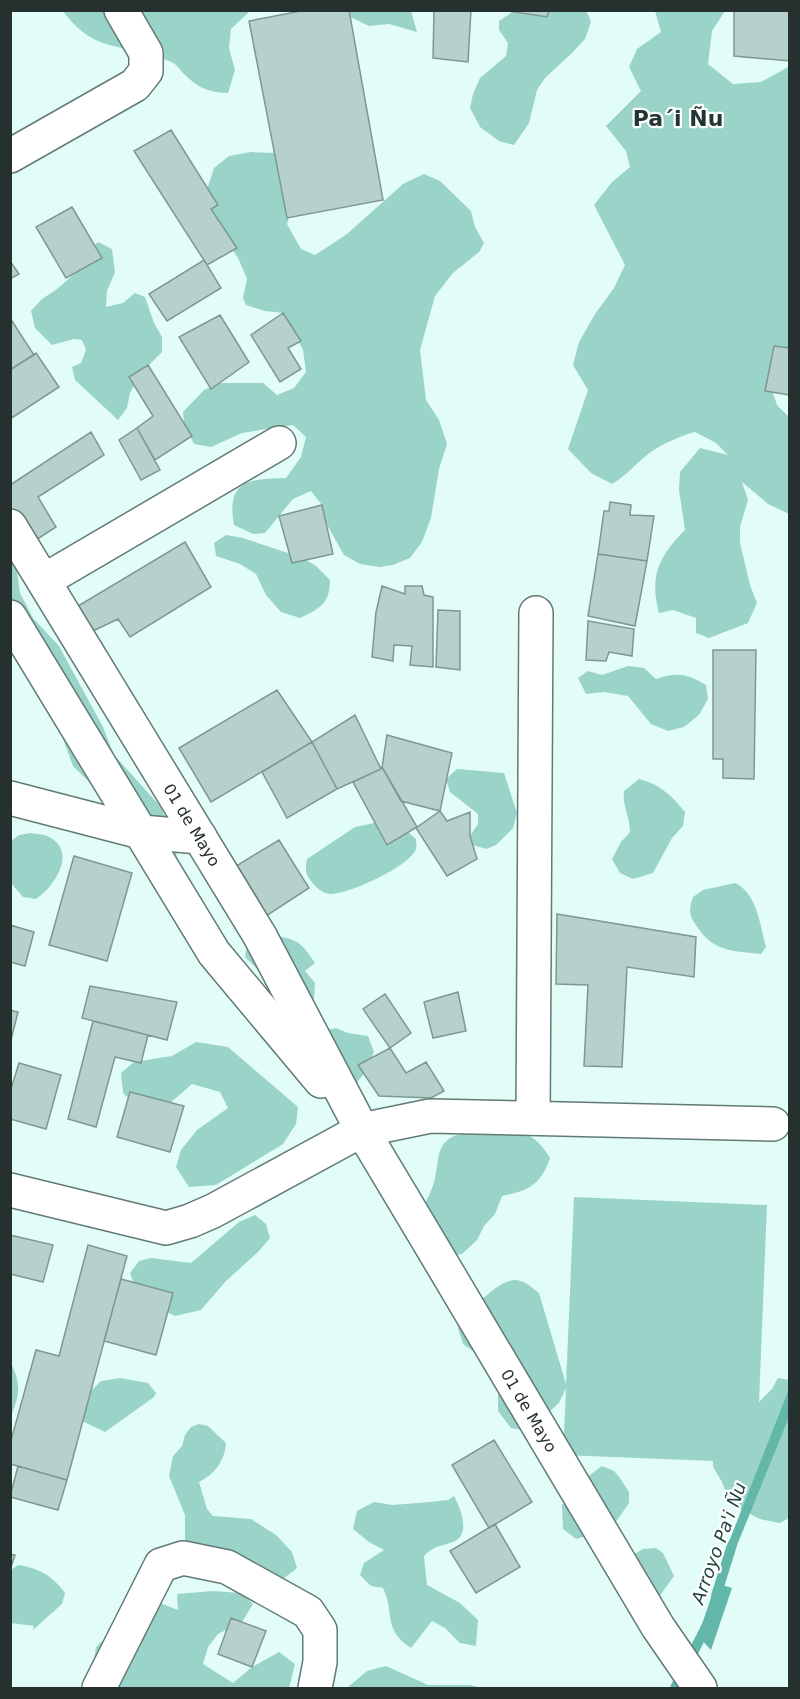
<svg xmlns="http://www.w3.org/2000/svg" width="800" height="1699" font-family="'DejaVu Sans',sans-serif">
  <rect width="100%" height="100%" fill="#e2fdf7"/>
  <path fill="#9ad4c8" d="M551,10H584L587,12L591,22L585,39L572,53L545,78L537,90L529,123L514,145L499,141L480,127L470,108L473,94L480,78L506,56L508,43L499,30V21L514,11Z
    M63,11H250L231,29L229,48L235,70L228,93C208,93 197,87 183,73C179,68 175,63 169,61C125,41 97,57 63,11Z
    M338,11H411L417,32L389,24L369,26Z
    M655,11H725L712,31L708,64L733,84L761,82L790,66L789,350L768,378L777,405L789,417V514L768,504L742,482L748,500L740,527V543L750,585L757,603L748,623L709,638L696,633V618L673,610L659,613C649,576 659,556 685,530L679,490L680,472L700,448L728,455L716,443L695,432C676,437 655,447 641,460C631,469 624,477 612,484L591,473L568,449L588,390L573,365L579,342L595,314L614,288L625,265L594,205L612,182L630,167L626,151L606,126L641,91L629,67L637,49L661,32Z
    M251,152L275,153L297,191L287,224L301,249L315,255L347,234L403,184L424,174L440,181L471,211L475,227L484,243L479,252L453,273L435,296L420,350L426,400L439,420L447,444L439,469L431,518L422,542L410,558L393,565L379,567L360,564L344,555L326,523L322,505L311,491L293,499L265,533L253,534L234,525C226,480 249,479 286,478L301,457L306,437L293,425L242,433L211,447L194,444L184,423L183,412L204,390L220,383H263L277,395L294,388L306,372L303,350L283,313L265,311L246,305L243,298L247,279L238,258L209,215L207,189L214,168L229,156Z
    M98,242L112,249L115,272L107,291L106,307L123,303L135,293L145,297L154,323L162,337V352L140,374L130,393L127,408L118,420L75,380L72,367L81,363L86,350L82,340L74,339L52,345L35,328L31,311L42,299L57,289L72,276L82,258Z
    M226,535L243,538L303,558L316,566L330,580C330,604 319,609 300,618L281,612L266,595L256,574L240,564L216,556L214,543Z
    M10,546L15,556L20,593L33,618L59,646L103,727L114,755L160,806L174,835L177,859L160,863L99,792L73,766L55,717L11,643Z
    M628,666L644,668L656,679C676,672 687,673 706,685L708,699L699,715L684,727L668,731L651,724L628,696L604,692L586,694L578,678L588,671L602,675Z
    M457,769L504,773L517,813L513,828L496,845L486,849L473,845L470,836L478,824V814L450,792L446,779Z
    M639,779C660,784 672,796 685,812L683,826L672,838L653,873L633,879L620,873L612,859L621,842L630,832C630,816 622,806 624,791Z
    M379,822L402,827L416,839C416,842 417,846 416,849C409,867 349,894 330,894C322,893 315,887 311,881C305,874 305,868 307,859L355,827Z
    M30,833C36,834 44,834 49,837C78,852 54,887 36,899L23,897L11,883V841L19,835Z
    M735,883C757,893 760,925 766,947L761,954C734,951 714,952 698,928C689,915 688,912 693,897L703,890Z
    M272,936C297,938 302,943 315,963L305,971L315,983L314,999L301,1014L272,977L258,970L245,957L247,944Z
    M336,1028L348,1033L368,1036L374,1052L364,1074L352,1088L326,1030Z
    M196,1042L228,1047L298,1107L296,1124L283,1144L216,1185L189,1187L176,1167L181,1150L197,1130L228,1108L220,1092L192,1084L170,1103L143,1112L123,1093L121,1073L134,1062L172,1056Z
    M482,1127C514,1131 532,1127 550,1158C541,1185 528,1191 502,1196L495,1214L484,1226L477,1240L462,1254L449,1256L422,1209C427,1199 433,1189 435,1178C439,1161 436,1144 454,1136C463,1133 473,1131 482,1127Z
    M574,1197L767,1205L759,1402L772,1389L778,1378L789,1380V1518L780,1523L760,1519L742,1510L729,1500L722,1482L713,1467V1461L563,1455L566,1388L559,1403L528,1431L511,1428L498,1411V1378L487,1361L463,1344L458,1328C467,1313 496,1281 514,1280C525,1280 531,1287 539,1293L566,1384Z
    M255,1215L266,1224L270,1238L258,1252L226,1281L201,1310L175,1316L155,1306L137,1292L130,1273L139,1261L151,1258L191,1263L239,1222Z
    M11,1363C21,1384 20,1395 11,1416Z
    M120,1378L148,1383L156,1393L154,1397L105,1432L82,1421L78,1404L101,1381Z
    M199,1424L208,1426L226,1443C225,1460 215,1474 199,1482L207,1509L213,1516L251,1519L276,1535L292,1552L297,1568L279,1582L195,1548L185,1540V1515L169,1476L173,1456L182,1446L185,1435L191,1427Z
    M602,1466L614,1471L620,1478L629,1492V1503L611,1529L576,1539L563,1529L562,1505L590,1475Z
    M454,1496C460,1507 472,1535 453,1542C440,1547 435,1545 424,1556L427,1585L460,1603L478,1620L476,1646L460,1643L445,1628L432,1621L411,1648C382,1629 395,1612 383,1588L371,1586L360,1575L364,1563L384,1550L369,1542L353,1529L357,1511L374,1502L392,1505L430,1502L448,1500Z
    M656,1548L663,1553L674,1576L659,1597L633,1555L643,1549Z
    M18,1565C39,1568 53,1576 65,1593L62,1604L33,1630L34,1626L11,1623V1570Z
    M213,1591L241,1593L253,1604L242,1622L218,1634L208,1647L203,1664L233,1683L252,1667L279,1652L295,1664L289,1688H112L93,1667L96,1647L111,1633L160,1603L178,1610L177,1594Z
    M386,1666L428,1685H470L481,1688H347L367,1671Z"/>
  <path fill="#63b7a9" d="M789,1389V1417L731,1560L723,1557Z
    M716,1583L732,1588L711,1650L698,1636Z"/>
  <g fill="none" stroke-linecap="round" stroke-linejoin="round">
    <path stroke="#63b7a9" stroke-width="10" d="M716,1596L732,1545
      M675,1688L707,1625"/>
  </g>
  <path fill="#b6d0cb" stroke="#7e9792" stroke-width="1.5" d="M306,10H349L383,200L287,218L249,21Z
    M434,10H471L468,62L433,58Z
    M502,10H549L547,17Z
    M734,10H790V61L734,56Z
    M171,130L218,205L211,209L237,248L207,265L134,151Z
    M72,207L102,258L66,278L36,227Z
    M204,260L221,288L167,321L149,294Z
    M10,261L19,274L10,279Z
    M283,313L301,341L288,348L301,369L280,382L251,335Z
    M220,315L249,362L211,389L179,337Z
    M10,318L34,355L10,370Z
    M774,346L790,348V395L765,391Z
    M36,353L59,387L10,419V370Z
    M148,365L192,436L155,460L137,428L153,416L129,377Z
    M137,428L160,470L141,480L119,440Z
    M91,432L104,455L38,497L56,527L30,544L10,515V485Z
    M610,502L631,505L630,515L654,516L647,561L598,554L604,511H609Z
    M322,505L333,554L292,563L279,516Z
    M185,542L211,587L130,637L118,619L93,631L78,606Z
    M598,554L647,561L635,626L588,616Z
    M382,586L405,594V586H422L424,595L433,597V667L410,665L412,646L394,645L393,661L372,657L376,612Z
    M438,610L460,611V670L436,667Z
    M588,621L634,629L632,656L609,652L606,661L586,660Z
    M713,650H756L754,779L723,778V759H713Z
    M277,690L312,742L211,802L179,748Z
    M355,715L381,769L337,789L312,742Z
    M387,735L452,753L440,811L401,801L382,767Z
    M312,742L337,789L287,818L262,772Z
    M382,767L417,827L387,845L353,782L381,769Z
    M440,811L447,821L470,812V836L477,859L447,876L416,828Z
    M279,840L309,888L257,922L228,871Z
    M74,856L132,873L107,961L49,945Z
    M557,914L696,937L694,977L627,967L622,1067L584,1066L588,985L556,984Z
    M10,925L34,932L25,966L10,962Z
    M90,986L177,1002L167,1040L82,1018Z
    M458,992L466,1031L433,1038L424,1002Z
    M385,994L411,1033L390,1048L363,1009Z
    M10,1010L18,1012L10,1044Z
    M93,1021L148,1035L141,1063L115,1057L96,1127L68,1119Z
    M390,1048L406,1073L426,1062L444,1091L431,1098L379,1096L358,1065Z
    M19,1063L61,1075L46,1129L10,1119V1092Z
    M130,1092L184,1106L170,1152L117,1137Z
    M10,1235L53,1245L43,1282L10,1274Z
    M88,1245L127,1256L67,1480L10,1464V1444L36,1350L59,1356Z
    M121,1279L173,1293L156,1355L104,1341Z
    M494,1440L532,1502L489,1528L452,1465Z
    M18,1466L67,1480L58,1510L10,1497Z
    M495,1524L520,1567L476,1593L450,1551Z
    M10,1554L15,1555L10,1570Z
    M231,1618L266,1631L252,1667L218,1654Z"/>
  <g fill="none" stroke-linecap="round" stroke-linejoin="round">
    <defs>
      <g id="minor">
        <path d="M10,156L135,85L146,71V53L121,10"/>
        <path id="s1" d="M10,526L260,936L362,1130L429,1242L658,1627L700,1688"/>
        <path d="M45,580L279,443"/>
        <path d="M10,617L214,953L321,1081"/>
        <path d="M10,798L141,832L200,837"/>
        <path d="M533,1118L536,613"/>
        <path d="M10,1190L166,1228L190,1221L213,1211L362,1130L430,1116L773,1124"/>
        <path d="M99,1688L161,1565L183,1558L227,1567L308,1612L320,1630V1662L315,1688"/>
      </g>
    </defs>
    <use href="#minor" stroke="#627a75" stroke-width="36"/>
    <use href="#minor" stroke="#fff" stroke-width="33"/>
  </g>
  <g text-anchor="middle" stroke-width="4.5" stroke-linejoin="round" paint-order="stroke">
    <g font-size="16" fill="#26302e" stroke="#fff">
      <text dy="6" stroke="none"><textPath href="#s1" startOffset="350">01 de Mayo</textPath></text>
      <text dy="6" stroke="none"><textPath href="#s1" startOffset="1026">01 de Mayo</textPath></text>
    </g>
    <g font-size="18" font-style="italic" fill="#214842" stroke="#fff">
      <text transform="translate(719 1543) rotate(-70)" y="6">Arroyo Pa'i Ñu</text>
    </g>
    <g font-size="22" font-weight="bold" fill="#203632" stroke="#fff">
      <text x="678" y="126">Pa´i Ñu</text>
    </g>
  </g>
  <rect width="800" height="1699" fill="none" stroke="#26302e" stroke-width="24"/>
</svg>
